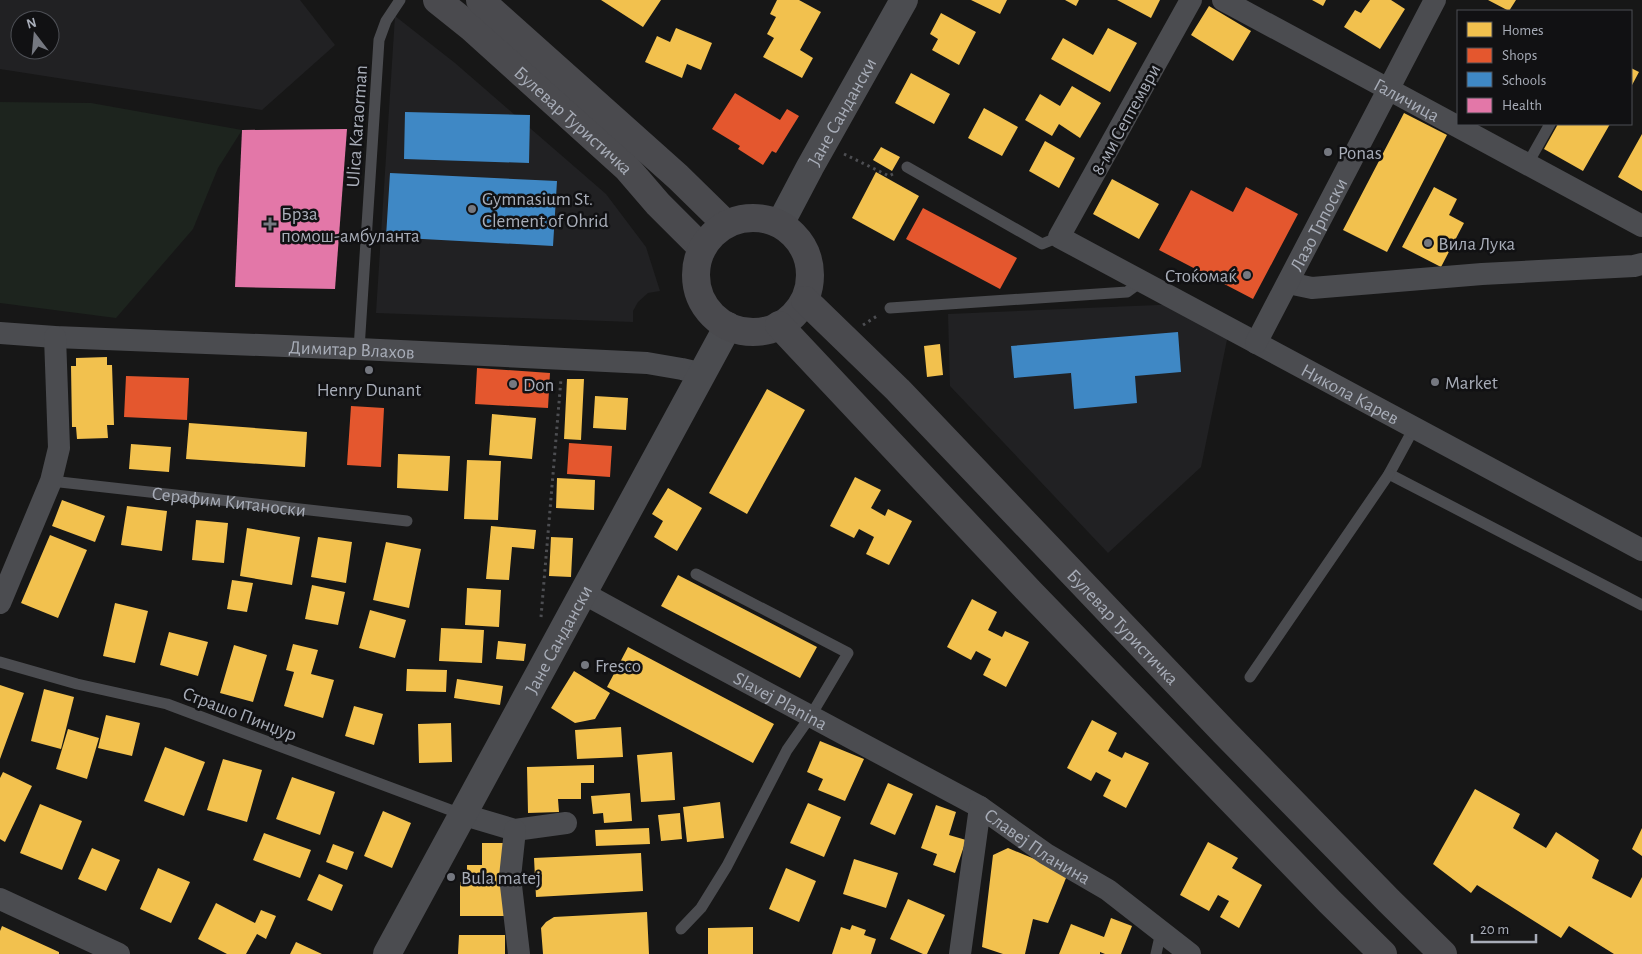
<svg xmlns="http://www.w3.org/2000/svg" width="1642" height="954" font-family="'Alegreya Sans',sans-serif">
  <rect width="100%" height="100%" fill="#171717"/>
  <path fill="#212123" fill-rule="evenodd" d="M0,0H300L335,45L262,110L0,69ZM20,20H50V50H20Z
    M395,16L455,63L606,194L646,247L660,291L648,293L638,302L633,311V322L376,313Z
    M1181,304L1229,330L1201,467L1108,553L950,386L948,314Z"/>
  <path fill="#1d241e" d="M0,102L91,103L242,130L218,168L193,229L116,318L0,303Z"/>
  <path fill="#f2c14e" d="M601,0H661L643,27Z
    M777,0H799L821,12L800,50L813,58L802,78L763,57L774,38L767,34L776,17L770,14Z
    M971,0H1007L1000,14Z
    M1065,0H1079L1076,6Z
    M1117,0H1160L1151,18Z
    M1312,0H1326L1323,6Z
    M1370,0H1391L1405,9L1380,49L1344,27L1355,10L1361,13Z
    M1488,0H1516L1509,11Z
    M1209,6L1251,31L1233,61L1191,35Z
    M941,13L976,32L959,65L932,50L938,39L930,34Z
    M676,28L712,43L701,70L687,64L682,78L645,62L657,36L670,42Z
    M1108,28L1137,43L1110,92L1051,59L1063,38L1093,55Z
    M1631,68L1639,72L1631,87Z
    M911,73L950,94L934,124L895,103Z
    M1072,86L1101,103L1080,138L1059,124L1052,136L1025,120L1040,94L1060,106Z
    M984,108L1018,127L1002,156L968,138Z
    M1404,113L1447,135L1387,252L1343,230Z
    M1558,124H1610L1583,171L1544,149Z
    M1642,134V191L1618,177Z
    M1045,141L1075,158L1059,188L1029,171Z
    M881,147L900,157L892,171L873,160Z
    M876,172L919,196L894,241L852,218Z
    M1112,179L1159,204L1139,239L1093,214Z
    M1434,187L1457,199L1449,215L1464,223L1441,267L1402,247Z
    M940,344L943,375L927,377L924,346Z
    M107,357V365H112L114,425H107L108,438L77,439L76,427H72L71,366H76V358Z
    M567,379H584L581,440L564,439Z
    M767,389L805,410L747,514L709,493Z
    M595,396L628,398L626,430L593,428Z
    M492,414L536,418L532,459L489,455Z
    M189,423L307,432L305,467L186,459Z
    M131,444L171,447L169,472L129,469Z
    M398,454L450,456L448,491L397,488Z
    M467,460L501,461L498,520L464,519Z
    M855,477L881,490L871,508L885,516L888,509L912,521L889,565L866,554L874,537L859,529L854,538L830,526Z
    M557,478L595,480L594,510L556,508Z
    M668,488L702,508L677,551L654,537L663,521L652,514Z
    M62,500L105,516L95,542L52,526Z
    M127,506L167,511L162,551L121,545Z
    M196,520L228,523L224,563L192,560Z
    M491,526L536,530L534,549L512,547L509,580L486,579Z
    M247,528L300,537L292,585L240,576Z
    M50,535L87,550L58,618L21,603Z
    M318,537L352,542L346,583L311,577Z
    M551,537L573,538L571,577L549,576Z
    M386,542L421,549L409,608L373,600Z
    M678,575L817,647L800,678L661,606Z
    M232,580L253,583L247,612L227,609Z
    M312,585L345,592L338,625L305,619Z
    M467,588L501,590L499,627L465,625Z
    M972,599L997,612L988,630L1002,637L1005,631L1029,642L1006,687L983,675L991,659L976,651L971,660L947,647Z
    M115,603L148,611L135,663L103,656Z
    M370,610L406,620L395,658L359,648Z
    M441,628L484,630L482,663L439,661Z
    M169,632L208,642L198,676L160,665Z
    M498,641L526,644L524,661L496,659Z
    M293,644L318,650L311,674L334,680L323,718L284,706L294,672L286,670Z
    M234,645L267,655L253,702L220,693Z
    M628,647L774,724L753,763L607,687Z
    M407,669L447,670L446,692L406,691Z
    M574,671L610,693L595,719L575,723L551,708Z
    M457,679L503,686L500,705L454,698Z
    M0,685L24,693L0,759Z
    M44,689L74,697L61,749L31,741Z
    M354,706L383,714L374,745L345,736Z
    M106,715L140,723L132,756L98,748Z
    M1092,720L1117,733L1108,751L1122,758L1125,752L1149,763L1126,808L1103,796L1111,780L1096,772L1091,781L1067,768Z
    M451,723L452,762L419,763L418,724Z
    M621,727L623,757L577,759L575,730Z
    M68,729L99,738L87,779L56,769Z
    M820,741L864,759L845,801L818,790L823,779L807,772Z
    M165,747L205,762L184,816L144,801Z
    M672,752L675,800L641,802L637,755Z
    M223,759L262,770L247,822L207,810Z
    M594,765V783H581V799H558L559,812L528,813L527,767Z
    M3,772L32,786L5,842L0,839V778Z
    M292,777L335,792L320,835L276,819Z
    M888,783L913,794L895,835L870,824Z
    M1475,789L1520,814L1513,828L1546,848L1556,832L1599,860L1592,878L1631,898L1642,877V954H1614L1569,926L1561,938L1477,885L1471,893L1433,864Z
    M630,793L632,821L604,823L603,813L593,814L591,796Z
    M720,802L724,838L687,842L683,807Z
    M808,803L841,817L824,857L790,843Z
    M40,804L82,821L62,870L20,853Z
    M936,805L956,812L949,835L966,840L955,873L933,865L937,854L921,848Z
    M383,811L411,823L392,868L364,856Z
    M680,813L682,839L661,841L658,815Z
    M649,828L650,844L596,846L595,830Z
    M1642,828V856L1632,849Z
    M264,833L311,850L300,878L253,860Z
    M1208,842L1238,858L1232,868L1262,885L1239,928L1220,917L1229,901L1218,895L1209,911L1180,895Z
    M482,843H506L505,916H460V882L467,881V865H482Z
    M333,844L354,852L347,870L326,862Z
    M92,848L120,860L106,891L78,879Z
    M1008,848L1068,873L1048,923L1033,919L1025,954H1003L982,947L993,855Z
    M641,853L643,891L536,897L534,858Z
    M854,859L898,873L886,908L843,894Z
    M158,868L190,882L171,923L140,909Z
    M786,868L816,881L799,922L769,909Z
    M319,874L343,885L332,911L307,900Z
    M908,899L945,915L927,954H923L890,939Z
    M216,903L255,923L261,910L276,916L266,939L257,934L246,954H227L198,939Z
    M647,912L649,954H543L541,928L546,922L554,917Z
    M1111,918L1132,926L1121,954H1105L1100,952V954H1059L1071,924L1104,937Z
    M852,925L866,930L864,935L876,939L871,954H832L841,927L850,930Z
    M2,926L59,952V954H0V931Z
    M753,927V954H708V928Z
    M459,935H505V954H458Z
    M296,942L322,954H290Z"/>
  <path fill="#e4572e" d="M735,93L780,120L787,109L799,116L776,153L772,151L763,165L738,149L740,146L712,129Z
    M1246,187L1298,214L1253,299L1159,250L1191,190L1233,212Z
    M923,208L1017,258L1000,289L906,239Z
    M477,368L550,373L548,408L475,404Z
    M126,376L189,378L187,420L124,417Z
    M351,406L384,408L381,467L347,465Z
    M569,443L612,446L610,477L567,474Z"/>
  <path fill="#3f88c5" d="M405,112L530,115L529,163L404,159Z
    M390,173L557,181L553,246L386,237Z
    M1178,332L1181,372L1135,376L1137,403L1074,409L1071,373L1014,378L1011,346Z"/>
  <path fill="#e377a8" d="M347,129L335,289L235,287L242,130Z"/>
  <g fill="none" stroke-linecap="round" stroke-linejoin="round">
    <path stroke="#4d4e52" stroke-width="3" stroke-dasharray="2.5 4" stroke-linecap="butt" d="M844,154L889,176L895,173
      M863,325L877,316
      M541,617L561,379"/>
    <g stroke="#4b4c50" stroke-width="11">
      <path d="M1527,165L1550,124"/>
      <path d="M907,167L1042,244L1059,237"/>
      <path d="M890,308L1127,292L1142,281"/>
      <path d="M359,349L379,40L386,21L400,0"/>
      <path d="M1414,428L1389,474L1642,605"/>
      <path id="s1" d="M51,481L407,521"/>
      <path d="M0,662L77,684L167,704L461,814"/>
      <path d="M1250,677L1389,474"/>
      <path d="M681,929L701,908L727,866L787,750L810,717L848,653L696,574"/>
      <path d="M1156,954L1161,932"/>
    </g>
    <g stroke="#4b4c50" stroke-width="22">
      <path id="s2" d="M1191,0L1059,237L1642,550"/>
      <path id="s3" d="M1223,0L1642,226"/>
      <path d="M1288,283L1312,288L1482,274L1634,266L1642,264"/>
      <path id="s4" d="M0,333L55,337L359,349L647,363L682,369L703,374"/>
      <path id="s5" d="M1256,343L1435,0"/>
      <path id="s6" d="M583,593L689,651L980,807"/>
      <path d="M0,603L51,481L59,448L55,337"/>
      <path d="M461,814L515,830L566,823"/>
      <path d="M515,830L510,877L519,954"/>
      <path d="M0,899L119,954"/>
      <path id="s7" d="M960,954L980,807L1046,854L1108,890L1190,954"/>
    </g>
    <g stroke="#4b4c50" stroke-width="28">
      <path id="s8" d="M780,224L810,167L904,0"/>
      <path id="s9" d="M387,954L728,326"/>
    </g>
    <g stroke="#4a4a4e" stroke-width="28">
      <path id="s10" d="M437,0L472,28L627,168L658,204L702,248"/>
      <path d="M480,0L678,177L726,224"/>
      <circle cx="753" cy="275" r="57"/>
      <path id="s11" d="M805,300L898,390L1224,732L1389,901L1443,954"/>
      <path d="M779,325L1029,591L1330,902L1383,954"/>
    </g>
  </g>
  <g fill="#757880" stroke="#111113" stroke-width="2">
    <circle cx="1328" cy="152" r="5"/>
    <circle cx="472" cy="209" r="5"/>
    <path d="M267.5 216.5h5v5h5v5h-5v5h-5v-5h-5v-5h5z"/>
    <circle cx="1428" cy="243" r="5"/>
    <circle cx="1247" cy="275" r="5"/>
    <circle cx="369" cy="370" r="5"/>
    <circle cx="1435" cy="382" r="5"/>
    <circle cx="513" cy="384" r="5"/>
    <circle cx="585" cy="665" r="5"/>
    <circle cx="451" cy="877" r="5"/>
  </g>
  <g text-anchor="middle" stroke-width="5" stroke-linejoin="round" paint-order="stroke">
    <g font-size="19" fill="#a8adb8" stroke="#111113">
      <text dy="7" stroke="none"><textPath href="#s3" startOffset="209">Галичица</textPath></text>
      <text dy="7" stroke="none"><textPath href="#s8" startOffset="128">Јане Сандански</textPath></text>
      <text transform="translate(1125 119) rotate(-61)" y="7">8-ми Септември</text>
      <text dy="7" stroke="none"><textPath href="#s10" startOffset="182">Булевар Туристичка</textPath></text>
      <text transform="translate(356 126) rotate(-86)" y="7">Ulica Karaorman</text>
      <text dy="7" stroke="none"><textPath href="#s5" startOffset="134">Лазо Трпоски</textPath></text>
      <text dy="7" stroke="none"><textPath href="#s4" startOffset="352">Димитар Влахов</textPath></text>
      <text dy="7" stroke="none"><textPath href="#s2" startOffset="602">Никола Карев</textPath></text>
      <text dy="7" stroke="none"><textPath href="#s1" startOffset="179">Серафим Китаноски</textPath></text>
      <text dy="7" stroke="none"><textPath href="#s11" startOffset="456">Булевар Туристичка</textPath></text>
      <text dy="7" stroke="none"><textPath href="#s9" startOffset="358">Јане Сандански</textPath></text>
      <text dy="7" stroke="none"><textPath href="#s6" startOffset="225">Slavej Planina</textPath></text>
      <text transform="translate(240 713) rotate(21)" y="7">Страшо Пинџур</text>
      <text dy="7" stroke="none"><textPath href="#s7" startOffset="218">Славеј Планина</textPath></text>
    </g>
    <g font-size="19" fill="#a8adb8" stroke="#111113" text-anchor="start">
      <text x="1338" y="159">Ponas</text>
      <text x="482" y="205">Gymnasium St.<tspan x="482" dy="22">Clement of Ohrid</tspan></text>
      <text x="281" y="220">Брза<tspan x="281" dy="22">помош-амбуланта</tspan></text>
      <text x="1438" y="250">Вила Лука</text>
      <text x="1237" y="282" text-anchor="end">Стоќомаќ</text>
      <text x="1445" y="389">Market</text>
      <text x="523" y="391">Don</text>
      <text x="369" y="396" text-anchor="middle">Henry Dunant</text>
      <text x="595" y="672">Fresco</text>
      <text x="461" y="884">Bula matej</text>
    </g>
  </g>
  <rect x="1457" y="10" width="175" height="115" fill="#111113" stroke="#4d4f55"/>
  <rect x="1467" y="22" width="25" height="15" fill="#f2c14e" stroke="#4d4f55"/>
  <text x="1502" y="35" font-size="15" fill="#a8adb8">Homes</text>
  <rect x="1467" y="48" width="25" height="15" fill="#e4572e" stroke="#4d4f55"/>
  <text x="1502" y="60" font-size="15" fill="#a8adb8">Shops</text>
  <rect x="1467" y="72" width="25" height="15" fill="#3f88c5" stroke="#4d4f55"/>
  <text x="1502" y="85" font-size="15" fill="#a8adb8">Schools</text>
  <rect x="1467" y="98" width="25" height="15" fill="#e377a8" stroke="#4d4f55"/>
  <text x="1502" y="110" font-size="15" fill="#a8adb8">Health</text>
  <g transform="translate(35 35) rotate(344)"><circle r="24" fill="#111113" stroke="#4d4f55"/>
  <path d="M0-4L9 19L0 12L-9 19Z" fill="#757880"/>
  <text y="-8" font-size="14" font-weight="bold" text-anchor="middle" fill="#a8adb8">N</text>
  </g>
  <path d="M1472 934v8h64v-8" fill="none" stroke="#a8adb8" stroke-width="2.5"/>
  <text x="1480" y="934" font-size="15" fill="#a8adb8" stroke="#111113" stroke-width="4" paint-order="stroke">20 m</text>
</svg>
